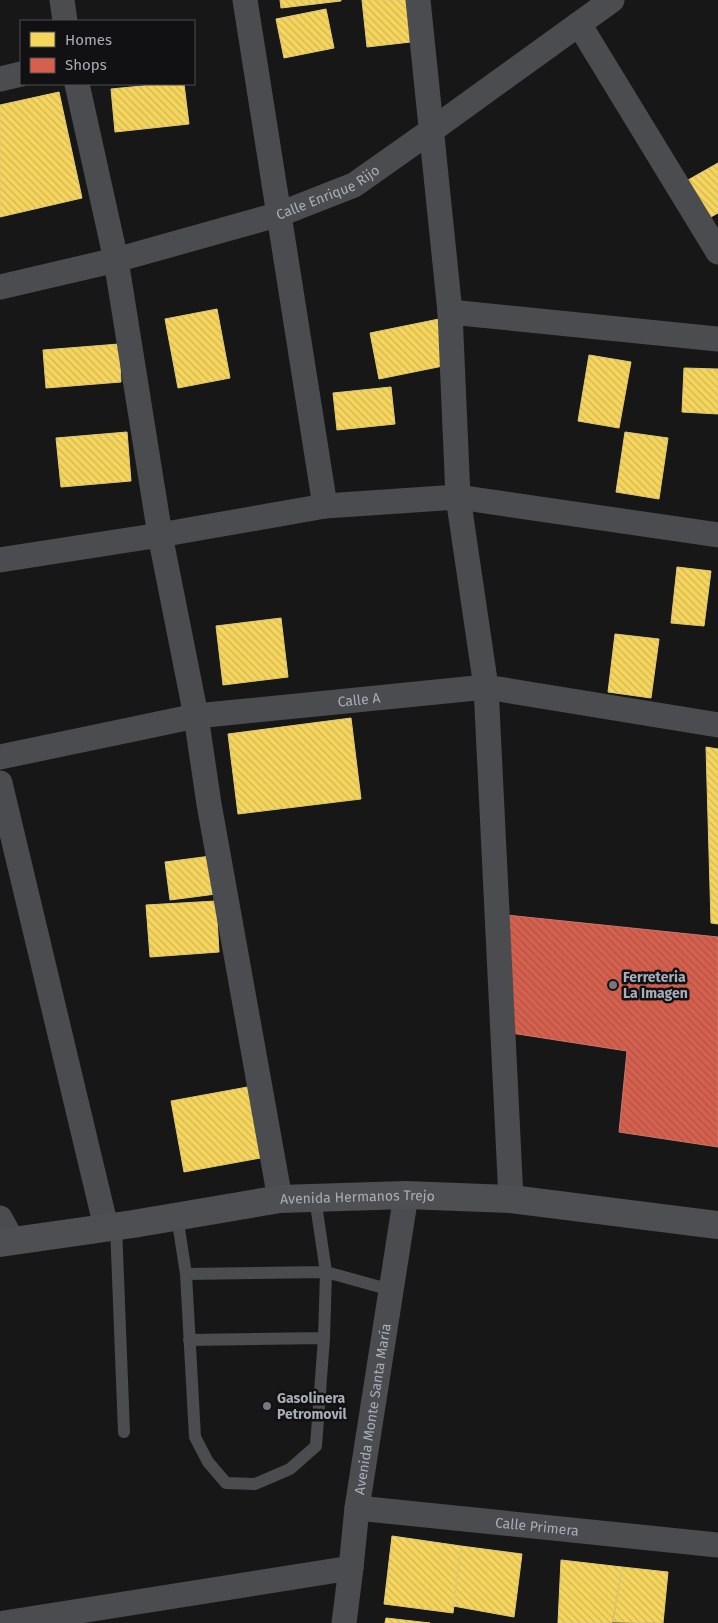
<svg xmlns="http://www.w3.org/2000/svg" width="718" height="1623" font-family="'Fira Sans',sans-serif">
  <defs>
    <pattern id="homes-back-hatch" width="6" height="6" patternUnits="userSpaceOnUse" patternTransform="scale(1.25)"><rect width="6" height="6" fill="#f6d55c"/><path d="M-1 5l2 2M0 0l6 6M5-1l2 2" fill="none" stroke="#cfb555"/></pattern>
    <pattern id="shops-back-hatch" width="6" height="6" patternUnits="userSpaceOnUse" patternTransform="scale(1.25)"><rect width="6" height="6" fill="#d6604d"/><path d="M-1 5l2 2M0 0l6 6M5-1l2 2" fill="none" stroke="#ad5548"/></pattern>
  </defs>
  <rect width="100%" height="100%" fill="#171717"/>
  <path fill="url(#homes-back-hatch)" stroke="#dfc978" d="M280,0H341V1L281,8Z
    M362,0H406L411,42L367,47Z
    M326,9L334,48L284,58L276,19Z
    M162,84H184L189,124L115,132L111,89Z
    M59,92L82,198L0,217V105Z
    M718,163V213L709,218L688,180Z
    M217,309L230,378L178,388L165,319Z
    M439,319L448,365L379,379L370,333Z
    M119,344L121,382L46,388L43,350Z
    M589,355L631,362L619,428L578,421Z
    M684,368L718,369V414L682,412Z
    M391,387L395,424L337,430L333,393Z
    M127,432L131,481L61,487L56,438Z
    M625,432L668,438L659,499L616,492Z
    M677,567L711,571L704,626L671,623Z
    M281,618L288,677L223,685L216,626Z
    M615,634L659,639L651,698L608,692Z
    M351,718L361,799L238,814L228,734Z
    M706,747L718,749V924L711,923Z
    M211,856L216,894L170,900L165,862Z
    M216,901L219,952L150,957L146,905Z
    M253,1086L266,1157L184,1172L171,1101Z
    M392,1536L461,1546L453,1613L384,1604Z
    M461,1546L522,1554L514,1617L453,1606Z
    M561,1560L622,1567L612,1623H558Z
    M622,1567L668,1572L663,1623L613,1622Z
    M386,1618L430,1623H385Z"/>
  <path fill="url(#shops-back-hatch)" stroke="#c8776d" d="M506,915L718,937V1147L619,1132L627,1051L511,1033Z"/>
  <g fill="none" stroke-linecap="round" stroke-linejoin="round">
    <path stroke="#4b4c50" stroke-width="12" d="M315,1198L326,1272L391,1290
      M177,1216L186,1274
      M116,1226L124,1432
      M326,1272L324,1338L316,1446L290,1469L255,1484L226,1483L208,1462L195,1437L186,1274Z
      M189,1340L324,1338"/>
    <g stroke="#4b4c50" stroke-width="25">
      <path d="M62,0L65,21"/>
      <path d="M245,0L325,506"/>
      <path d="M418,0L450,312L458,497L486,687L511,1199"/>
      <path d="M579,24L718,252"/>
      <path d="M0,79L21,74"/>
      <path d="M77,84L116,260L160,535L196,716L209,804L280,1199"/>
      <path id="s1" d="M0,287L116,260L280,214L354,185L432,130L612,0"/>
      <path d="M450,312L718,339"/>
      <path d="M0,560L160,535L325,506L458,497L718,535"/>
      <path id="s2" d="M0,757L196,716L486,687L718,725"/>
      <path d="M0,783L106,1227"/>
      <path d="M0,1218L12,1240"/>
      <path id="s3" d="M357,1508L718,1545"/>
      <path d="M4,1623L351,1568"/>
      <path id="s4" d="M344,1623L351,1568L357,1508L406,1195"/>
    </g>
    <path stroke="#4d4f52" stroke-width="28" id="s5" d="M0,1243L133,1224L280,1199L406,1195L511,1199L718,1225"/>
  </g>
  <g fill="#757880" stroke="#111113" stroke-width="2">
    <circle cx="613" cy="985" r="5"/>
    <circle cx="267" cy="1406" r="5"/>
  </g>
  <g text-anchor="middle" stroke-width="5" stroke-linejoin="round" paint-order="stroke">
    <g font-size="14" fill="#a8adb8" stroke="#111113">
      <text dy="5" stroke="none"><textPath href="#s1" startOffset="342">Calle Enrique Rijo</textPath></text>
      <text dy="5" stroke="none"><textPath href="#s2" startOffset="364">Calle A</textPath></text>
      <text dy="5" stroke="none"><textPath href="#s5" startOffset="361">Avenida Hermanos Trejo</textPath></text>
      <text dy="5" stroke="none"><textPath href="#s4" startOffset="216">Avenida Monte Santa María</textPath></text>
      <text dy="5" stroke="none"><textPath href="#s3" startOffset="181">Calle Primera</textPath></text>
    </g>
    <g font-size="14" font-weight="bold" fill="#a8adb8" stroke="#111113" text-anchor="start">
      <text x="623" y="982">Ferreteria<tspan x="623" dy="16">La Imagen</tspan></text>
      <text x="277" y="1403">Gasolinera<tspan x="277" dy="16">Petromovil</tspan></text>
    </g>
  </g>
  <rect x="20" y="20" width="175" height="65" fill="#111113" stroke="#4d4f55"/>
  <rect x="30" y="32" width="25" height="15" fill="#f6d55c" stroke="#4d4f55"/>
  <text x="65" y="45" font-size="15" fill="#a8adb8">Homes</text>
  <rect x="30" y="58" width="25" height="15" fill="#d6604d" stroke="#4d4f55"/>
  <text x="65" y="70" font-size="15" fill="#a8adb8">Shops</text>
</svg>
